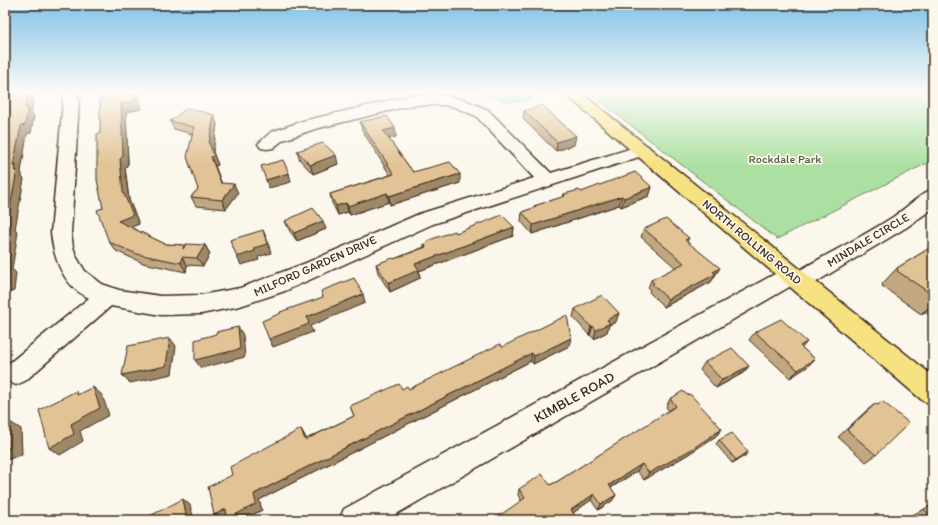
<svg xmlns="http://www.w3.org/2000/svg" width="938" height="525" font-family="Itim,sans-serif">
  <rect width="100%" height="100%" fill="#fbf7ec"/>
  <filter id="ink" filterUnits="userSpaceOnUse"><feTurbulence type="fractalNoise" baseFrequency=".025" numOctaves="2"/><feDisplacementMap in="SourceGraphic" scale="8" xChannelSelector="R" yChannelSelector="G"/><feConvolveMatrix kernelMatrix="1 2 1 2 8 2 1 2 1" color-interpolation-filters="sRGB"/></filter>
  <g filter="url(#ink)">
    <path fill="#ace0a2" stroke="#748560" d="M588,92H933V160L777,239Z"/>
    <path fill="#89d7e7" stroke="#6a9297" d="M479,92H533L535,96C520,107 495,100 479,92Z"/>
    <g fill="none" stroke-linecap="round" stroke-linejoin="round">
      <defs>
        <path id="minor" d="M62,92H78L79,101L71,233L73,247L77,258L85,271L102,284L119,290L161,296L201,295L240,288L306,263L419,214L534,178L476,116L455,107L443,105H413L315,129L283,140L273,148L267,149L261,148L258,144L271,132L303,121L413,95H443L465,100L488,110L551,173L642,145L648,146L651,150L648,154L433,224L285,291L240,306L201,314L161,315L111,306L25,381L16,385L7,381L5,368L7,365L89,298C63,286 54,259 51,233L63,101Z
          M933,189L932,209L907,227L808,287L800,290L791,286L386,520H339L344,509L784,269L792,266L800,270C831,252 864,236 893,217C904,210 924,191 933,189Z"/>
        <path id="major" d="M563,92H580L933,376V404L923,401Z"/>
      </defs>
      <use href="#minor" stroke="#3b2a1e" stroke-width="3"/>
      <use href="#major" stroke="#3b2a1e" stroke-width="3"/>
      <use href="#minor" fill="#fbf7ec" fill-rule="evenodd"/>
      <use href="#major" fill="#f7e281" fill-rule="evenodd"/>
    </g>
    <path fill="#c2a880" stroke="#3b2a1e" d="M139,94L141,109L126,112L128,164L125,168L129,200L139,224L130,227L165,244L184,245L185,247L205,245L210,254L203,266L187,265L186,272L143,263L116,251L109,242L103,208L100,133Z
      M524,111L574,145L556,151L523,119Z
      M170,121L217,124L213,152L218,165L215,166L221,183L238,193L226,209L196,206L191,197L198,189L192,134L174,129Z
      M360,122L396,137L388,138L413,172L460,183L390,205L389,202L350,215L348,212L338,215L332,203L330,194L390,175L362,130Z
      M297,151L338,164L313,174L300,160Z
      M652,187L649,196L621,207L619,205L532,234L521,221L522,212L534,208V206L563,197L564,194L581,192Z
      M285,221L326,229L297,241L289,230Z
      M514,227L513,236L419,271L420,278L390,292L378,273L376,264L394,259L424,247V244L456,233Z
      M644,229L689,238L687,242L715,276L711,282L664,307L649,292L650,290L648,288L651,280L676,268L641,237Z
      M933,246V309L927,314L925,312L921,314L882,286L883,285L882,284L897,268Z
      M575,309L616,322L609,325L607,332L594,339L590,335H589L573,317Z
      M755,332L802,348L815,359L807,367L790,378L749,340Z
      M569,346L533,364L531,361L259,500L262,510L242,520H229L227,519V517L222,520H220L232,475L301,429L306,439L354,416L350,406L402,389H409L502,347Z
      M705,362L749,366L743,373L716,388L700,370Z
      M687,395L722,429L716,436L687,455L644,480L637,471L611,488L616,495L612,501L598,510L591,500L573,513L521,501L518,495L519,489L550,485L558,481L669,411L666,407L670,399Z
      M882,401L876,455L866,462L838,437L866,411L875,404L877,405Z
      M719,440L745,456L732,463L716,444Z
      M933,505V520H916L912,515Z"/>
    <path fill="#9e8868" stroke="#3b2a1e" d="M28,92H35L31,112L34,116L31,133L27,134L21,172L22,174V177L24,179L15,229L18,232L12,269L16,273L14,291L5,294V255L7,225L15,171L13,166L21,126Z
      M135,92H138L139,94L141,109L126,112L128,164L125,168L129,200L139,224L124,230L118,221L121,104Z
      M214,115L217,124L213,152L218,165L215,166L225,192L211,157L209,143Z
      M395,128L396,137L384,140L383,131Z
      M576,136L574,145L556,151L557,142Z
      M336,155L338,164L313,174L310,165Z
      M289,173L291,182L269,188L266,180Z
      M460,174V183L390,205L389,196Z
      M234,184L238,193L226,209L222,200Z
      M652,187L649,196L621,207L624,198Z
      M387,193L389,202L350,215L348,206Z
      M622,196L619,205L532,234L533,225Z
      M346,203L348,212L338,215L336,206Z
      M323,221L326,229L297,241L294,233Z
      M514,227L513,236L419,271L420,278L390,292L388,283L415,264Z
      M263,230L267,239L271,253L258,257L259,260L241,265L237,257L254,248Z
      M205,245L210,254L203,266L197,258Z
      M182,257L187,265L186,272L181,263Z
      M720,268L711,282L664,307L668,299Z
      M363,294L365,303L310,326L313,332L273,347L269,339L307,317Z
      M933,304V305L921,314Z
      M619,313L616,322L609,325L607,332L594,339L596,330L607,320Z
      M593,326L590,335H589L591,327Z
      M238,327L243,335L245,357L201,368L195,360Z
      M170,338L176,346L172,374L130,383L122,375Z
      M571,338L569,346L533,364L534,356Z
      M807,342L800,350V346Z
      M532,353L531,361L259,500L262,510L242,520H229L227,519L254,494Z
      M815,359L807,367L790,378L798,370Z
      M749,366L743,373L716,388L722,380Z
      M93,387L102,395L109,415L80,431L83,441L60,455L49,448L71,424Z
      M10,422L21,429L22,454L5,461V449Z
      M301,429L305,436L309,447L305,440Z
      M722,429L716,436L687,455L644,480L649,473Z
      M748,452L745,456L732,463L736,460Z
      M642,464L637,471L605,491L609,485Z
      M594,494L591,500L569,516L571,510Z
      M616,495L612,501L598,510L601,504Z
      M183,499L190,505L194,520H187Z
      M226,509L232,515L222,520H220L214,515Z"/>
    <path fill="#e1c395" stroke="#3b2a1e" d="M5,92H28L25,108L28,107L25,125L21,126L13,166L16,165L15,171L17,170L7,225L11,224L5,255Z
      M100,92H135L136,101L121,104L123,156L120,159L123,192L133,215L118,221L165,244L184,245L183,249L186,244L205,245L197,258L182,257L181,263L137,254L109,242L97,210L103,208L97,180V134L100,133Z
      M542,105L576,136L557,142L524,111Z
      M187,108L214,115L209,143L214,156L211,157L221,183L234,184L222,200L191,197L198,189L187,157L194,127L170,121Z
      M387,116L395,128L383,131L413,172L450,162L460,174L389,196L387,193L348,206L346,203L336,206L330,194L394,174L360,122Z
      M323,143L336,155L310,165L297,151Z
      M283,160L289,173L266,180L261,166Z
      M635,172L652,187L624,198L622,196L533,225L522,212L536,207L534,206L565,196L564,194L579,190L581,192Z
      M313,208L323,221L294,233L285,221Z
      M502,215L514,227L415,264L419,270L388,283L376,264L393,258L394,259L426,247L424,244L432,239L455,231L456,233Z
      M666,219L689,238L685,240L720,268L713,272L716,274L668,299L652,284L654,283L651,280L684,263L644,229Z
      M263,230L267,244L254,248L255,251L237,257L230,240Z
      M933,246V295L897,271L898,270L897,268Z
      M8,264L5,283V265Z
      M354,278L363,294L307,317L309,324L269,339L262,321L281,313L280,312L323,297L321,291Z
      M602,295L619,313L607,320L610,323L596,330L593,326L591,327L575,309Z
      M567,315L571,338L534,356L532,353L254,494L256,504L227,519L226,509L214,515L208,487L232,475L230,467L301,429L305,440L354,416L350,406L399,384L402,389L407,386L409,389L500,344L502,347Z
      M781,319L807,342L800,346L815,359L798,370L755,332Z
      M238,327L240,349L195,360V340L216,334V332Z
      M170,338L166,366L122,375L128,346Z
      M732,348L749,366L722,380L705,362Z
      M93,387L100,408L71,424L74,434L49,448L39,410L76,391L77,395Z
      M683,391L687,395L690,394L722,429L692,449L649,473L642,464L609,485L616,495L601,504L594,494L571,510L578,520H493L525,498L519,489L542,474L550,485L558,481L676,406L670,399Z
      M882,401L909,423L876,455L847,430L875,404L878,405Z
      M10,422V447L5,449V424Z
      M732,433L748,452L736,460L719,440Z
      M183,499L187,520H142Z
      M933,505V519L924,509Z"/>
  </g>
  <linearGradient id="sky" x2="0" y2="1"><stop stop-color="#82c2e8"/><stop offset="0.56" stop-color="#fdfbf6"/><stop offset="1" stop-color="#fdfbf6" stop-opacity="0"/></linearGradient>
  <rect width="938" height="165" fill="url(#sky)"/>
  <g text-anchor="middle" stroke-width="3.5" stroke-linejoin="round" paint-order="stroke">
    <g font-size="12" fill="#57583f" stroke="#fbf7ec">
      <text x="785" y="163">Rockdale Park</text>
    </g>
    <g font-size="12" fill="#3b2a1e" stroke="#fbf7ec">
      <text transform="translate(868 240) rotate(-31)" y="4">MINDALE CIRCLE</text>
      <text transform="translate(752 242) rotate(40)" y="4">NORTH ROLLING ROAD</text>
      <text transform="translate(315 266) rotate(-24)" y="4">MILFORD GARDEN DRIVE</text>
    </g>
    <g font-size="14" fill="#3b2a1e" stroke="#fbf7ec">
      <text transform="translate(574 397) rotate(-29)" y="5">KIMBLE ROAD</text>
    </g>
  </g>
  <rect width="938" height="525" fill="none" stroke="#fbf7ec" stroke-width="20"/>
  <rect x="10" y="10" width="918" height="505" fill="none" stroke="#3b2a1e" stroke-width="1.5" filter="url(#ink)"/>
</svg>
